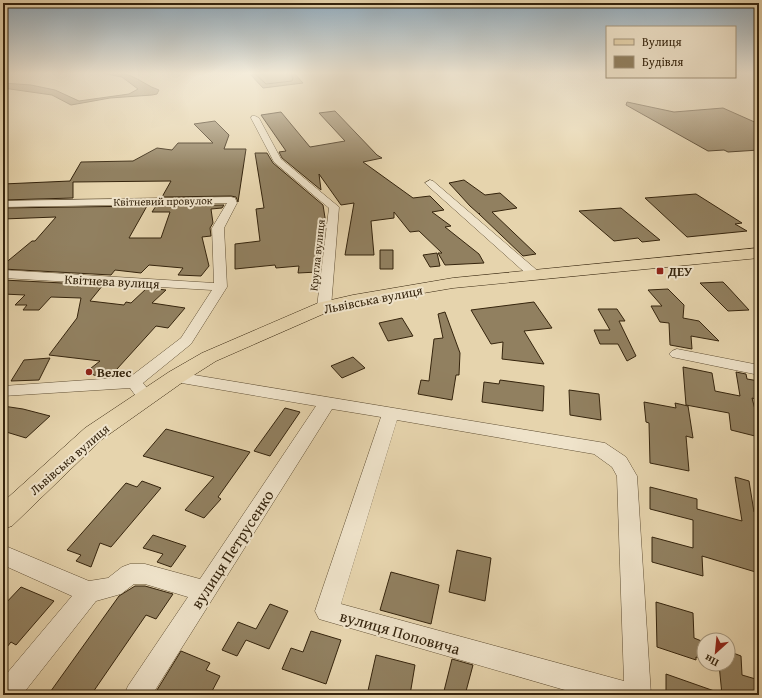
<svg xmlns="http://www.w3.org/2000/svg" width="762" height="698" font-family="'Gentium Book Plus',serif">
  <rect width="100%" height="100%" fill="#e6d4ad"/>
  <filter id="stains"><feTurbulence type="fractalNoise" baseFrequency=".005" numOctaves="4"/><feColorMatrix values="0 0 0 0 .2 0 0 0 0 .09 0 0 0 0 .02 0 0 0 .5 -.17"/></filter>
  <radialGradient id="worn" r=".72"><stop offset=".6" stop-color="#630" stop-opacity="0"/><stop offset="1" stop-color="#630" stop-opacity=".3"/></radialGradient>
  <path fill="#aa9877" stroke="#7b6a4d" d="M102,73C112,73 122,72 131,76C141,80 149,87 159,90L157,94L152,95L110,98L71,105L52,95L3,88V83L31,85L55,90L79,101L129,94L138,89L122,77Z
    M294,73L303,83L263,88L250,74Z"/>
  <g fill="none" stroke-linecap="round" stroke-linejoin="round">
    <path stroke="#705e42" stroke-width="1" d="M254,73L266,84L292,81L293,78L291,73"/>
  </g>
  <path fill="#918060" stroke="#35240d" d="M627,102L674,112L723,108L759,124V150L728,152L724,150L708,151L626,105Z
    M335,111L377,155L382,158L363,162L413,198L430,196L444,210L432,212L451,226L445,227L479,254L484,263L445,265L438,253H442L419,231L410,232L394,212V218L371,221L374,255H345L354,203L341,205L319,174L321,190L282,158L279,152L286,151L261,115L281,112L310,147L345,141L319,113Z
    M215,121L229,135L224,149H246L238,202L236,197L231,196L162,197L171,181L73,182V198L3,200V184L70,181L81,162L133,161L157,148L172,150L178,143H213L194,124Z
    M255,153H267L273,163L323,205L326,224L324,240H317L318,272L298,273L299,266L276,268L275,265L235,269V244L260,241L256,209L264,208Z
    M464,180L485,195L500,193L517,208L492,212L536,254L523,256L479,214L480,213L479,214L470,206L449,183Z
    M696,194L742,223L735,224L747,231L687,237L645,198Z
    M224,205L222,208L211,209L213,223L210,228L211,236L202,237L209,266L201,276L178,275L183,268L149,265L141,273L115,270L111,275L3,269V265L32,241H35L56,217L3,219V208L147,206L129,238H161L170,212H152L156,206Z
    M621,208L660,240L642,242L638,238L614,241L579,211Z
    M380,250H393V269H380Z
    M437,253L440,266L430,267L423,255Z
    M3,280L103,285L90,301L124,305L126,302L131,303L147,288L166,290L152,303L185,308L168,328L156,326L117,369L108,377L102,378L86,372L100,361L49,355L77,318L81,298L51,297L39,310H23L27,305H15L25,295L3,294Z
    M723,282L726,285L749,310L728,311L700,283Z
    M668,289L684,305L683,318L699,321L719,341L691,336L692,349L670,345L669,323L660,322L651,306H662L648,290Z
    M534,302L552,328L524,331L544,364L502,359L503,342L491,344L471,310Z
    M598,309H617L625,321H619L636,356L627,361L618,344H600L594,330H610Z
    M445,312L460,353L459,375H456L452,400L418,394L421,380L429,381L434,339L443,338L438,314Z
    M402,318L413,336L388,341L379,323Z
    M353,357L365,368L342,378L331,366Z
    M50,358L39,380L11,381L24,360Z
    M683,367L712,373L715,391L740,396L736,372L746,374L747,379L759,381V400L752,398L759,425V437L731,430L729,413L686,405Z
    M500,380L544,386L543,411L482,402L484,382L499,384Z
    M569,390L599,394L601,420L570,415Z
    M644,402L676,408L675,403L688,406L693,438L686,436L689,471L650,463L649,423L646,422Z
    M3,406L23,409L50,416L26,438L3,431Z
    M285,408L300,412L270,456L254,451Z
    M166,429L250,452L218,497L221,499L204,518L185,510L214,477L143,456Z
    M735,477L749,481L754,512L759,513V573L702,556L703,576L652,562V537L693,548V520L650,509V487L697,499V509L742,521Z
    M142,481L161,488L111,547L100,543L91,567L76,561L81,555L67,550L126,483L137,487Z
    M153,535L186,546L171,567L157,562L163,554L143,548Z
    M457,550L491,558L485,601L449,592Z
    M391,572L439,585L431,624L380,610Z
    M135,586H145L173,594L156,619L146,615L91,695H48L119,596Z
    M21,587L54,601L16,645L11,642L3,652V606Z
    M656,602L693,613L694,638L704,642V660L696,657V660L657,647Z
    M270,604L288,611L269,649L246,640L237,656L222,650L238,622L256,629Z
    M311,631L341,640L326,684L282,669L291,648L303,652Z
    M181,651L210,663L206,670L220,676L210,695H169L157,690Z
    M728,651L741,656L742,675L759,680V695H722L719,664H728Z
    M376,655L415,665L410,695H367Z
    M452,659L473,665L465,695H443Z
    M666,674L720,693V695H666Z"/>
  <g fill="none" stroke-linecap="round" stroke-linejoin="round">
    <defs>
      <path id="minor" d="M252,116H255L259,118L281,159L339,207L331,307L329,310H319L317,307L329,208L274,162L251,118Z
        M430,180L433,181L539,272L541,275L539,278H531L427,185L425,183Z
        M231,197L235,198L237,203L224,228L227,287L191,344L143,383L154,397L152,401C140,404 136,396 130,388L3,396V386L130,377L181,338L212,290L3,278V270L214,283L212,228L227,203L3,207V201Z
        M677,349L759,365V375L672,357L669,354L672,351Z
        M176,372L605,443L626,457L637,476L651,695H582L319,619L315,611L381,417L332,409L152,695H124L128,686L188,597L145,584H134L121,594L96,601L22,695H3V678L72,596L3,565V545L89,581L108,578L122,567L130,564H145L200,579L316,406L170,381L168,377L170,373ZM397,420L594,454L612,467L617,476L624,681L341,604Z"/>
      <path id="major" d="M759,248V258L453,288L353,305L330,311L216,361L183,382L101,440L12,526L3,529V502L85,428L169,372L202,353L318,303L353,295L453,278Z"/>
    </defs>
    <use href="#minor" stroke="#615035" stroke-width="1"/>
    <use href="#major" stroke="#35240d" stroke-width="1"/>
    <use href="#minor" fill="#efe3ca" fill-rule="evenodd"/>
    <use href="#major" fill="#e6d4ad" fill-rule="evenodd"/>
  </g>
  <linearGradient id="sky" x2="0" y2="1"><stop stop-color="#8fa9bb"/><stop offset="0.43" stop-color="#f4ecda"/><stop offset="1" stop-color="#f4ecda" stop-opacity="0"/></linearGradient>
  <rect width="762" height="170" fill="url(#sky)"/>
  <g fill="#8f2418" stroke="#efe3ca" stroke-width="1.5">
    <rect x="656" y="267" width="8" height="8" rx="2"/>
    <circle cx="89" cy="372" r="4"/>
  </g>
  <g text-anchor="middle" stroke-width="4" stroke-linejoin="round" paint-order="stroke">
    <g font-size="11" fill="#35240d" stroke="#efe3ca">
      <text transform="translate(163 201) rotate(-1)" y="4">Квітневий провулок</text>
      <text transform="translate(317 255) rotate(-84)" y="4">Кругла вулиця</text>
    </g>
    <g font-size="13" font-weight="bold" fill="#35240d" stroke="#efe3ca" text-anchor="start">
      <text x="668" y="276">ДЕУ</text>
      <text x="97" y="377">Велес</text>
    </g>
    <g font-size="13" fill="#35240d" stroke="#efe3ca">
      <text transform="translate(112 281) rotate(3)" y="5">Квітнева вулиця</text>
      <text transform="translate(373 299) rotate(-11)" y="5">Львівська вулиця</text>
      <text transform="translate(69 459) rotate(-41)" y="5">Львівська вулиця</text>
    </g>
    <g font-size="16" fill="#35240d" stroke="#efe3ca">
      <text transform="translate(232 549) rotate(-57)" y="6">вулиця Петрусенко</text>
      <text transform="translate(400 632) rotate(16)" y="6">вулиця Поповича</text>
    </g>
  </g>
  <rect width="762" height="698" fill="none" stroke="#e6d4ad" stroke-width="16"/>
  <rect x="4" y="4" width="754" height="690" fill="none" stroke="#35240d" stroke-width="2"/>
  <rect x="8" y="8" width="746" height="682" fill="none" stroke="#35240d"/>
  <rect x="606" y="26" width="130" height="52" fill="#efe3ca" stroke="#a5977e"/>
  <rect x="614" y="39" width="20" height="6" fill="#e6d4ad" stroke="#a5977e"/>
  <text x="642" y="46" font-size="12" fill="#35240d">Вулиця</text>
  <rect x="614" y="56" width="20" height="12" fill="#918060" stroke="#a5977e"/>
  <text x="642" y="66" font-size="12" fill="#35240d">Будівля</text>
  <g transform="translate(716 652) rotate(207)"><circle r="19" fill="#efe3ca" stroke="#a5977e"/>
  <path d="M0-3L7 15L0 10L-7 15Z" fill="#8f2418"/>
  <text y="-6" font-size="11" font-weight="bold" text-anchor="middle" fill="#35240d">Пн</text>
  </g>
  <rect width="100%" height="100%" filter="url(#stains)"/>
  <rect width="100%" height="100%" fill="url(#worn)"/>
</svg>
